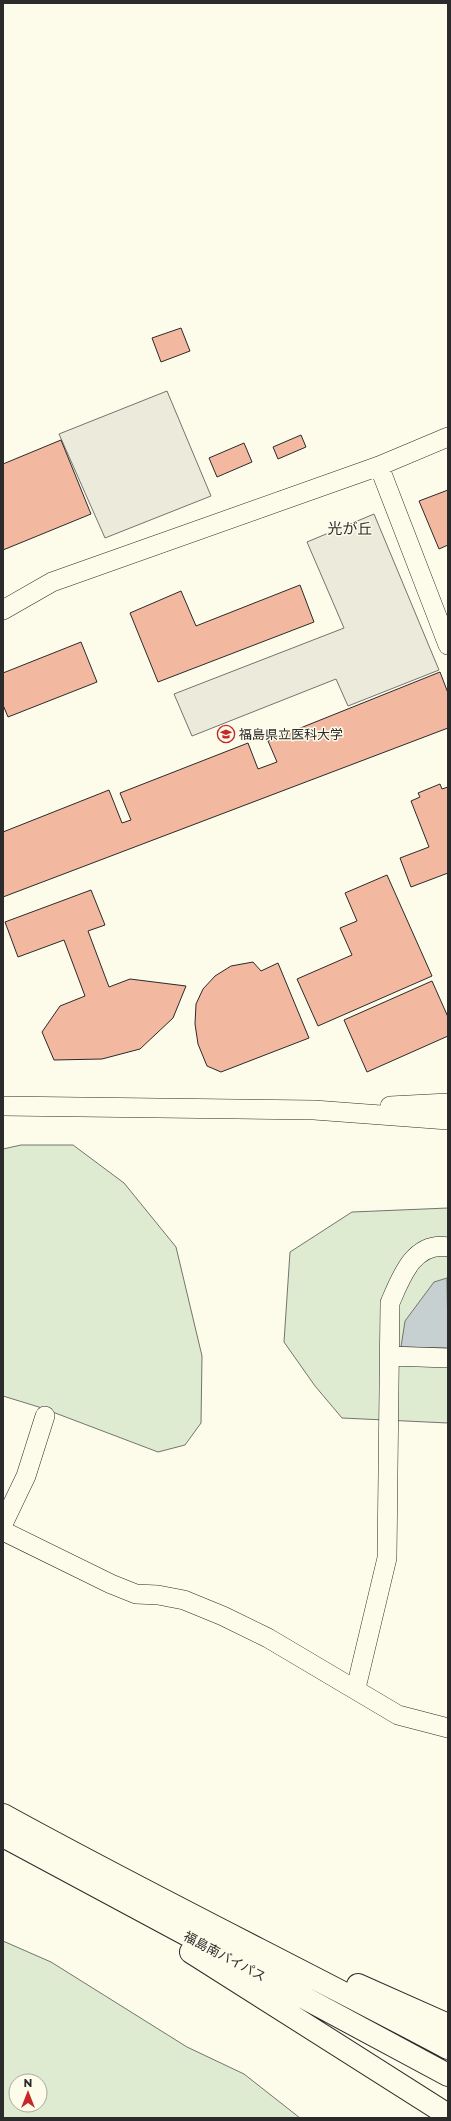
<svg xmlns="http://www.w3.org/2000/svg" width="451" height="2121" font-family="Montserrat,'Noto Sans JP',sans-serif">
  <rect width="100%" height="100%" fill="#fdfbea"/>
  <path fill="#deebd1" stroke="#74746e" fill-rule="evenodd" d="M21,1145H73L124,1183L176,1247L202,1356L201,1423L185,1445L158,1452L42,1408L3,1396V1149Z
    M448,1208V1423L342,1418L315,1386L284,1342L290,1252L352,1212Z
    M3,1941L51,1962L187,2047L244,2074L300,2118H3ZM16,2081H40V2105H16Z"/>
  <path fill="#eceadb" stroke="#74746e" d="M167,391L211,496L105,538L59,434Z
    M374,514L439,670L348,706L336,679L192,736L174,694L344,628L307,542Z"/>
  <path fill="#c7d0d0" stroke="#74746e" d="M447,1278L448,1348L401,1347L405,1321L434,1282Z"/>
  <path fill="#f2b8a0" stroke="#2b2b2b" d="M181,328L190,351L161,362L152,338Z
    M301,435L306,447L278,459L273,447Z
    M61,440L91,514L3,550V464Z
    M244,443L252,462L217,477L209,458Z
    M448,490V545L439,549L419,501Z
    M300,585L314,622L158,682L130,613L181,591L196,626Z
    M81,642L97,682L8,717L3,705V673Z
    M440,672L448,693V728L3,897V832L109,790L122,823L131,820L120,793L248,743L258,769L277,762L268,741Z
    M440,784L442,789L448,787V873L411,887L400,858L429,847L411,801L420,797L418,793Z
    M387,875L432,976L318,1026L297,979L352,955L340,928L357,921L345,893Z
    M91,890L105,925L88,931L109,987L130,979L186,986L173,1018L140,1049L102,1059L54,1060L42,1032L60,1006L85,996L64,940L18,957L5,922Z
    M253,962L261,971L278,963L309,1038L221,1072L207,1066L198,1044L195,1024L196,1004L203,989L215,976L231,966Z
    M432,981L448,1017V1036L367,1072L344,1020Z"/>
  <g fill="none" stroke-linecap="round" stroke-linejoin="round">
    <defs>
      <path id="minor" d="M379,466L448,645
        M3,610L52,582L379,466L448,437
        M3,1106L314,1110L448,1120
        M390,1106L448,1103
        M389,1356L448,1358
        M3,1524L26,1476L45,1416
        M3,1531L111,1584L136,1594L158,1595L184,1600L223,1616L268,1638L398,1715L448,1728
        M356,1688L387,1558L390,1303C401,1277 414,1241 448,1247"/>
      <path id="highway" d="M3,1815C150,1896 300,1969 448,2048
        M3,1836L448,2075
        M191,1952L448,2115
        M358,1985L448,2025"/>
    </defs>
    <use href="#minor" stroke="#2b2b2b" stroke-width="20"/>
    <use href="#highway" stroke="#2b2b2b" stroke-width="24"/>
    <use href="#minor" stroke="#fdfbea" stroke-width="19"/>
    <use href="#highway" stroke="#fdfbea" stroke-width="22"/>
  </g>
  <defs>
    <symbol id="university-ring" viewBox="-11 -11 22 22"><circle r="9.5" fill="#fdfbea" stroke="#c62828" stroke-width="1.5"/><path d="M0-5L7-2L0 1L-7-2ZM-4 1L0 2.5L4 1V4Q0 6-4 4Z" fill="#c62828"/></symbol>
  </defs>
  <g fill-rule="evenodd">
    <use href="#university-ring" x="216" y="724" width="20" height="20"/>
  </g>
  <g text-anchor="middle" stroke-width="3" stroke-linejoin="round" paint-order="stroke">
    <g font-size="13" fill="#2b2b2b" stroke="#fdfbea" text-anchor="start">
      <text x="239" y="739">福島県立医科大学</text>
    </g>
    <g font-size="13" fill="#2b2b2b" stroke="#fdfbea">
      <text transform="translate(225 1956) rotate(28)" y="5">福島南バイパス</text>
    </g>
    <g font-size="15" fill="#2b2b2b" stroke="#fdfbea">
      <text x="350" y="534">光が丘</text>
    </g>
  </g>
  <rect width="451" height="2121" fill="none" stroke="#2b2b2b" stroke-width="8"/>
  <g transform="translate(28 2093)"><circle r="19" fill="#fdfbea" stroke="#a9a89e"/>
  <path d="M0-3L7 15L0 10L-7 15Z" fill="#c62828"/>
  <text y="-6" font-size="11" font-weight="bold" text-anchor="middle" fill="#2b2b2b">N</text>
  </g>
</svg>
